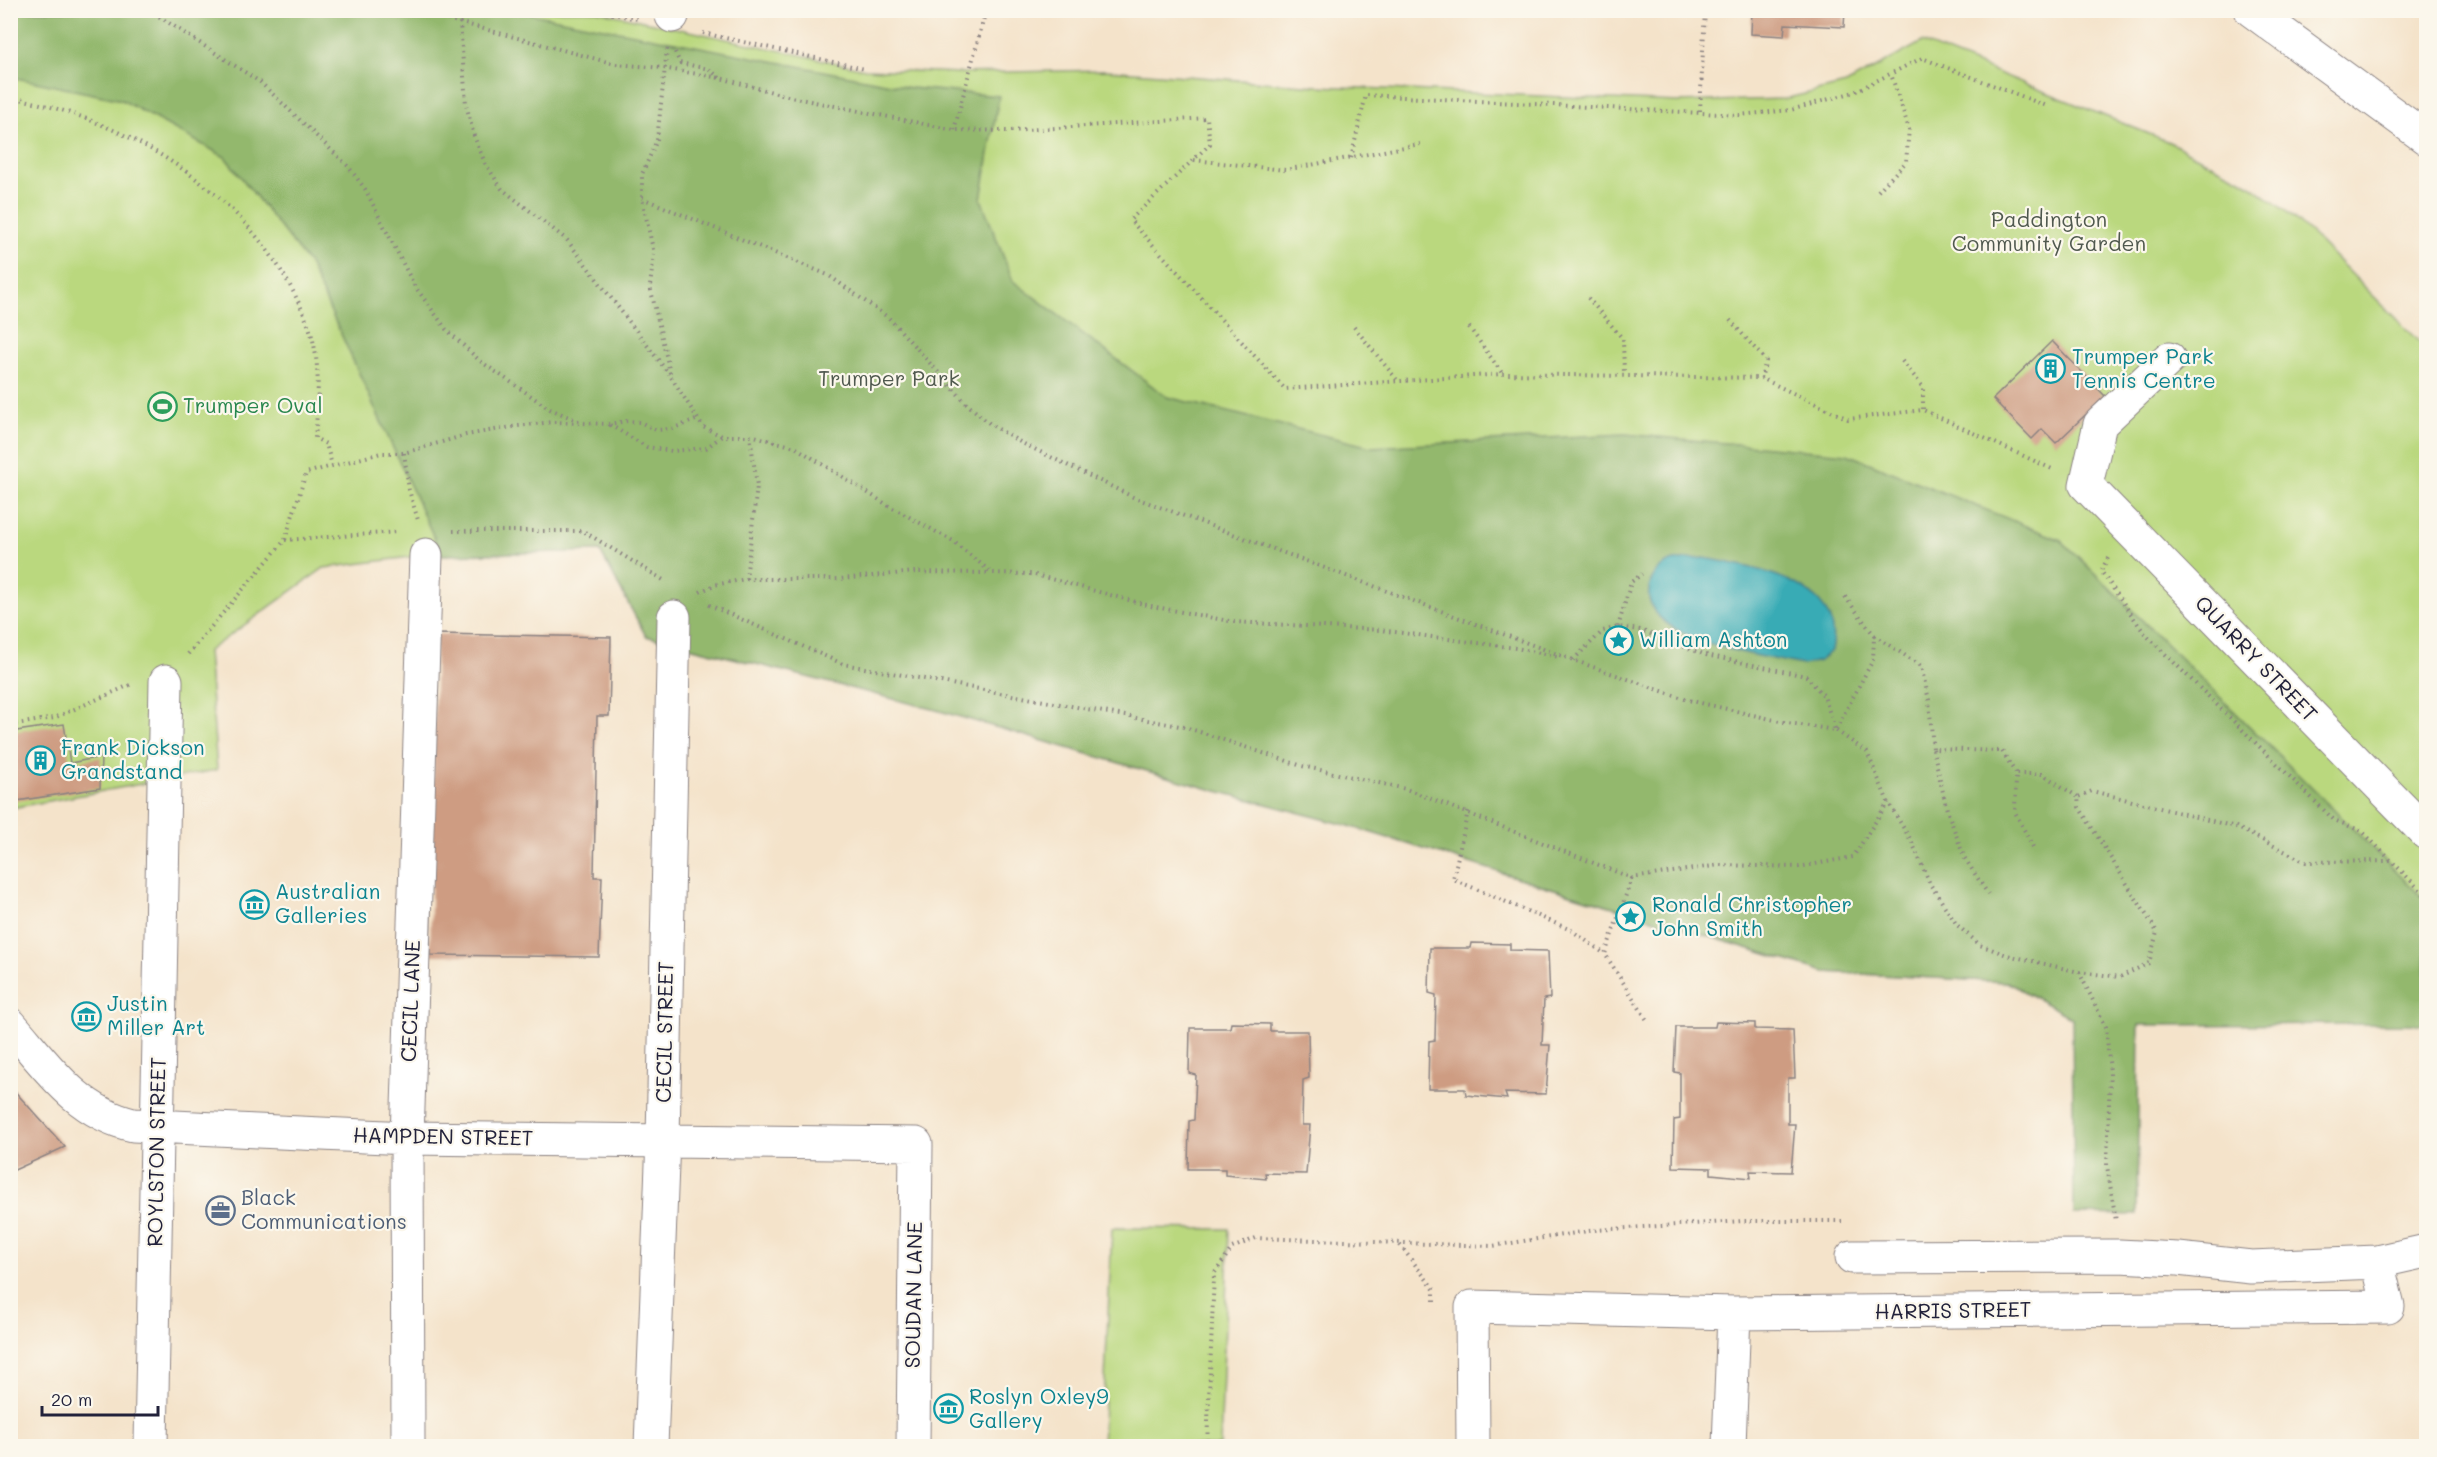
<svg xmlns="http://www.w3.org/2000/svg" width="2437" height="1457" font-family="Mali,sans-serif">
  <rect width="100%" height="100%" fill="#fbf7ec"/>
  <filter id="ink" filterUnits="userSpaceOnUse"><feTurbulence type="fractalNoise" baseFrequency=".0167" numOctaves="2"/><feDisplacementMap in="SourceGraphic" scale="12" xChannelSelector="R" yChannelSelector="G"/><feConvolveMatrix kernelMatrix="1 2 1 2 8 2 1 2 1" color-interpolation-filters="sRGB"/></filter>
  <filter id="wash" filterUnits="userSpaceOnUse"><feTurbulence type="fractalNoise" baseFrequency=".008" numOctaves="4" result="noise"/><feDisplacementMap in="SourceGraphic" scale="24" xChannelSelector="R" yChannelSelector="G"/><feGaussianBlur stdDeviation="1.35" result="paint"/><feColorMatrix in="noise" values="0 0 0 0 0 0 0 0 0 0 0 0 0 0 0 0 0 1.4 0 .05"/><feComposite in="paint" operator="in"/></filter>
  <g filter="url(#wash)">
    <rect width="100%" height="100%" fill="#f4e3ca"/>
    <path fill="#bad87e" stroke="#6e7d5c" stroke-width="1.5" d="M11,11H597L865,69L959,73L1106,70L1317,86L1678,102L1784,99L1846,84L1922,42L2169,142L2248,183L2287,212L2316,238L2426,349V1024L2072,1018L2007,982L1825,972L1346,825L1206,788L933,709L646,636L600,551L426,555L324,568L208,651L217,770L11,808Z
      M1112,1228L1229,1229L1220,1446H1102Z"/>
    <path fill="#93b86d" stroke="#5a6d54" stroke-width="1.5" d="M10,11H516L911,88L999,96L981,199L1013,281L1167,397L1371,447L1625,434L1847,454L2061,540L2426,901V1024L2139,1025L2137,1215L2074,1214L2072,1018L2007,982L1825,972L1346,825L1206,788L933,709L646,636L600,551L442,555L309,264L225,157L122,100L11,77Z"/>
    <path fill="#39abb5" stroke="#2e6678" stroke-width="1.5" d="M1705,558C1755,568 1846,582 1831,651L1819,661L1803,665C1768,656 1629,641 1651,581C1660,557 1683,560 1705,558Z"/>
    <g id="blocks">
      <path fill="#ce9c82" d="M1663,10H1701V14L1663,13Z
        M1752,10H1845L1844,27L1785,24L1784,36L1751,34Z
        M2052,341L2105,396L2056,443L2042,429L2032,439L1993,399Z
        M436,634L611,637L609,716H597L594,877H602L599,957L430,955Z
        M64,724L70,763L101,757L100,788L10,802V732Z
        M1471,943L1510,944V950L1548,951L1550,998L1544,999L1542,1045H1550L1546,1094L1505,1093L1507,1099L1466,1095L1465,1089H1428L1429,1041L1435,1040L1436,995L1429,993L1430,948H1470Z
        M1716,1022L1755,1023V1029L1793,1030L1795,1078H1788V1124H1795L1791,1172L1750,1171L1751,1178L1711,1174V1168L1673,1167L1674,1120L1680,1119V1073L1674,1072L1676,1027H1715Z
        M1231,1023L1270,1024V1031H1308L1309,1078L1303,1080L1302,1125H1310L1306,1174L1265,1173L1266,1179L1225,1175V1169H1188L1189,1121L1194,1120L1196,1075L1189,1073L1190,1028H1230Z
        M10,1086L65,1147L10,1172Z"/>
    </g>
  </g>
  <g filter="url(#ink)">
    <use href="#blocks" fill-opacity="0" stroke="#8b8282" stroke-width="1.5"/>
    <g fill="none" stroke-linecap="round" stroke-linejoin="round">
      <defs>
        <path id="minor" d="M2251,10L2426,138
          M672,16L673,10
          M2169,359L2100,424L2086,485L2426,833
          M10,1024C47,1066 76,1112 133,1125L407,1138L916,1144L913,1446
          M1852,1257L2119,1256L2178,1259L2251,1267L2377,1262L2426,1251
          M151,1444L166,681
          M408,1446L407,1138L426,555
          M651,1446L663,1139L674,617
          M1473,1446L1472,1307L1734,1313L2388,1307L2377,1262
          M1729,1446L1734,1313"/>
      </defs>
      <use href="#minor" stroke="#8b8282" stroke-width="35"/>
      <path stroke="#8b8282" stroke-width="4" stroke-dasharray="1.5 4.5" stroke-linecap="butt" d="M149,10L260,82L348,166L365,189L414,285L446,329L480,361L550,409L581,422
        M413,10L615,64L663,68L720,78L795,98L954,130L1010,131L1207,118L1210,144L1130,220L1285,389L1503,374L1761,378L1848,419L1923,410L2052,469
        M594,10L637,19
        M460,22L466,104L474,136L485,163L502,189L567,240L669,374
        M703,33L865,69
        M667,49L657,140L642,174V198L654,254L650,286L671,377L703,427L722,436H754L795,447L889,506L953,541L992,573L1032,574L1151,606L1234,622L1380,630L1516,648L1559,657
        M675,52L680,63L709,69L720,78
        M10,97C138,122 265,203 310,330C321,362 318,405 315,438L326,444L332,465
        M1700,111L1705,10
        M954,130L986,10
        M1351,158L1366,95L1739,115L1791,110L1854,92L1922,58L2047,106
        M1194,160L1285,170L1420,144
        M1878,191L1906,162L1909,129L1891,74
        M642,198L828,275L889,318L967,404L990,424L1020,442L1133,497L1573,660L1688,700L1788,723L1835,730L1867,752L1888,802L1912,842L1930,884L1957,925L1980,945L2007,955L2079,972L2106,1027L2110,1072L2107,1166L2116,1221
        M1588,298L1623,339L1624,374
        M1730,320L1766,361L1761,378
        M1354,327L1398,381
        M1469,327L1502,373
        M1902,361L1923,387V410
        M610,425L647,447L672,451L706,448L722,436
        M404,453L409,490L418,520
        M453,531H583L665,581
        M285,540L398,532
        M2108,558L2101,571L2145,634L2334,820L2362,831L2426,896
        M746,579L757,486L750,436
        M700,592L714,585L746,579H840L915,572L990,573
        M709,605L843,664L1185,727L1302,766L1406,789L1632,878L1720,865L1799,867L1853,857L1888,802
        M1618,627L1631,582L1642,574
        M1874,635L1921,666L1929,700L1933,749L2002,751L2016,774
        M188,654L285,540L306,473L381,453H404L466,435L518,426L552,422L609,424L627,421L640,422L656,430L671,429L696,420
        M1573,660L1603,631L1618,627L1640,630L1706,655L1806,676L1824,696L1835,729
        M10,725L54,718L130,685
        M1836,729L1873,660L1874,635L1843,594
        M1933,749L1947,810L1964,857L1988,894
        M1468,811L1453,879L1571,930L1605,954
        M2033,847L2015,812L2016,774H2042L2078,797
        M1632,878L1605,954L1647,1020
        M2079,972L2120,977L2149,963L2157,932L2079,807L2078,797L2092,791L2236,827L2306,862L2392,861
        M1400,1245L1434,1289V1303
        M1207,1446L1214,1274L1232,1248L1256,1238L1492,1246L1595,1230L1743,1221H1842"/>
      <use href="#minor" stroke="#fff" stroke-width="33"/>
    </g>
  </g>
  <defs>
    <symbol id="building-ring" viewBox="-11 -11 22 22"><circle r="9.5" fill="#fbf7ec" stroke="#0f9aa8" stroke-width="1.5"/><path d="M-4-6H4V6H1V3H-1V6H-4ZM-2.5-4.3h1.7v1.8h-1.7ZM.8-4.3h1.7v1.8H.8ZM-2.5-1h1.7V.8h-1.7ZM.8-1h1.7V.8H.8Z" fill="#0f9aa8"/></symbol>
    <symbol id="stadium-ring" viewBox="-11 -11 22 22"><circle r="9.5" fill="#fbf7ec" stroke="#2e9e5b" stroke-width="1.5"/><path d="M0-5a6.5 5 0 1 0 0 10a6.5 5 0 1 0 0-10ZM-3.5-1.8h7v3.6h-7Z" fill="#2e9e5b"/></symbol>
    <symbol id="sight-ring" viewBox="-11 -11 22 22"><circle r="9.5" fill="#fbf7ec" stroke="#0f9aa8" stroke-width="1.5"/><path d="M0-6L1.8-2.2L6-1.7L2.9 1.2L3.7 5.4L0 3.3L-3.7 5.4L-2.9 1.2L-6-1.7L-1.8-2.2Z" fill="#0f9aa8"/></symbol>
    <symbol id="museum-ring" viewBox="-11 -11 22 22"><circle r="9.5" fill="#fbf7ec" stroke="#0f9aa8" stroke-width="1.5"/><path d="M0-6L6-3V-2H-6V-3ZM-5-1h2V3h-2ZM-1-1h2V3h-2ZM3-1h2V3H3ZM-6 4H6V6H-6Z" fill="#0f9aa8"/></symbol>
    <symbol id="office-ring" viewBox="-11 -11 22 22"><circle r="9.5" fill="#fbf7ec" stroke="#5c6f8a" stroke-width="1.5"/><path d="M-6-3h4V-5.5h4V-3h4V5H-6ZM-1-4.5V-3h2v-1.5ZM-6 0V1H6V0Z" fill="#5c6f8a"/></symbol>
  </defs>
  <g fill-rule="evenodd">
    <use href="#building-ring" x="2034" y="352" width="33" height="33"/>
    <use href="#stadium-ring" x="146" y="390" width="33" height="33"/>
    <use href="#sight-ring" x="1602" y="624" width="33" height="33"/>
    <use href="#building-ring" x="24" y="744" width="33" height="33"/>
    <use href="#museum-ring" x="238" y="888" width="33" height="33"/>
    <use href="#sight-ring" x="1614" y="900" width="33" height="33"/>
    <use href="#museum-ring" x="70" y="1000" width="33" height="33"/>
    <use href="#office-ring" x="204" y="1194" width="33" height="33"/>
    <use href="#museum-ring" x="932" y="1392" width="33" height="33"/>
  </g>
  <g text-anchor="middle" stroke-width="4.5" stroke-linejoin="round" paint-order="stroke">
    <g font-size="21" fill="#50594f" stroke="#fbf7ec">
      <text x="2049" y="227">Paddington<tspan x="2049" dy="24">Community Garden</tspan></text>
      <text x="889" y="386">Trumper Park</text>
    </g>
    <g font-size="21" fill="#0d838f" stroke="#fbf7ec" text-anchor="start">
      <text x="2072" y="364">Trumper Park<tspan x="2072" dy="24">Tennis Centre</tspan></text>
      <text x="1639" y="647">William Ashton</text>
      <text x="61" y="755">Frank Dickson<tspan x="61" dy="24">Grandstand</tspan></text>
      <text x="275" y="899">Australian<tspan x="275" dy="24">Galleries</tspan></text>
      <text x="1652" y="912">Ronald Christopher<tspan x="1652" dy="24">John Smith</tspan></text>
      <text x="107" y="1011">Justin<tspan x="107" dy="24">Miller Art</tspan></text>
      <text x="969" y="1404">Roslyn Oxley9<tspan x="969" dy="24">Gallery</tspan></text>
    </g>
    <g font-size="21" fill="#27864d" stroke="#fbf7ec" text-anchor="start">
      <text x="183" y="413">Trumper Oval</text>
    </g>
    <g font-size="21" fill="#22223b" stroke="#fbf7ec">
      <text transform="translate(2256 659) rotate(46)" y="7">QUARRY STREET</text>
      <text transform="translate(411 1001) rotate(-88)" y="7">CECIL LANE</text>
      <text transform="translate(665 1032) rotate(-89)" y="7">CECIL STREET</text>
      <text transform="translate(443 1137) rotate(1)" y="7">HAMPDEN STREET</text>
      <text transform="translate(157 1152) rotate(-89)" y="7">ROYLSTON STREET</text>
      <text transform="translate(914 1295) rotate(-89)" y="7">SOUDAN LANE</text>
      <text transform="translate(1953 1311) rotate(-1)" y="7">HARRIS STREET</text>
    </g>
    <g font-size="21" fill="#4e5e75" stroke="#fbf7ec" text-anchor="start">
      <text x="241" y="1205">Black<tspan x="241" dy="24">Communications</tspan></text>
    </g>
  </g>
  <rect width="2437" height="1457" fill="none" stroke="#fbf7ec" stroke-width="36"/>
  <path d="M42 1406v9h116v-9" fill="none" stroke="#22223b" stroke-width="3"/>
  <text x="51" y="1406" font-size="18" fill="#22223b" stroke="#fbf7ec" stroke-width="4.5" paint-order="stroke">20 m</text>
</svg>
